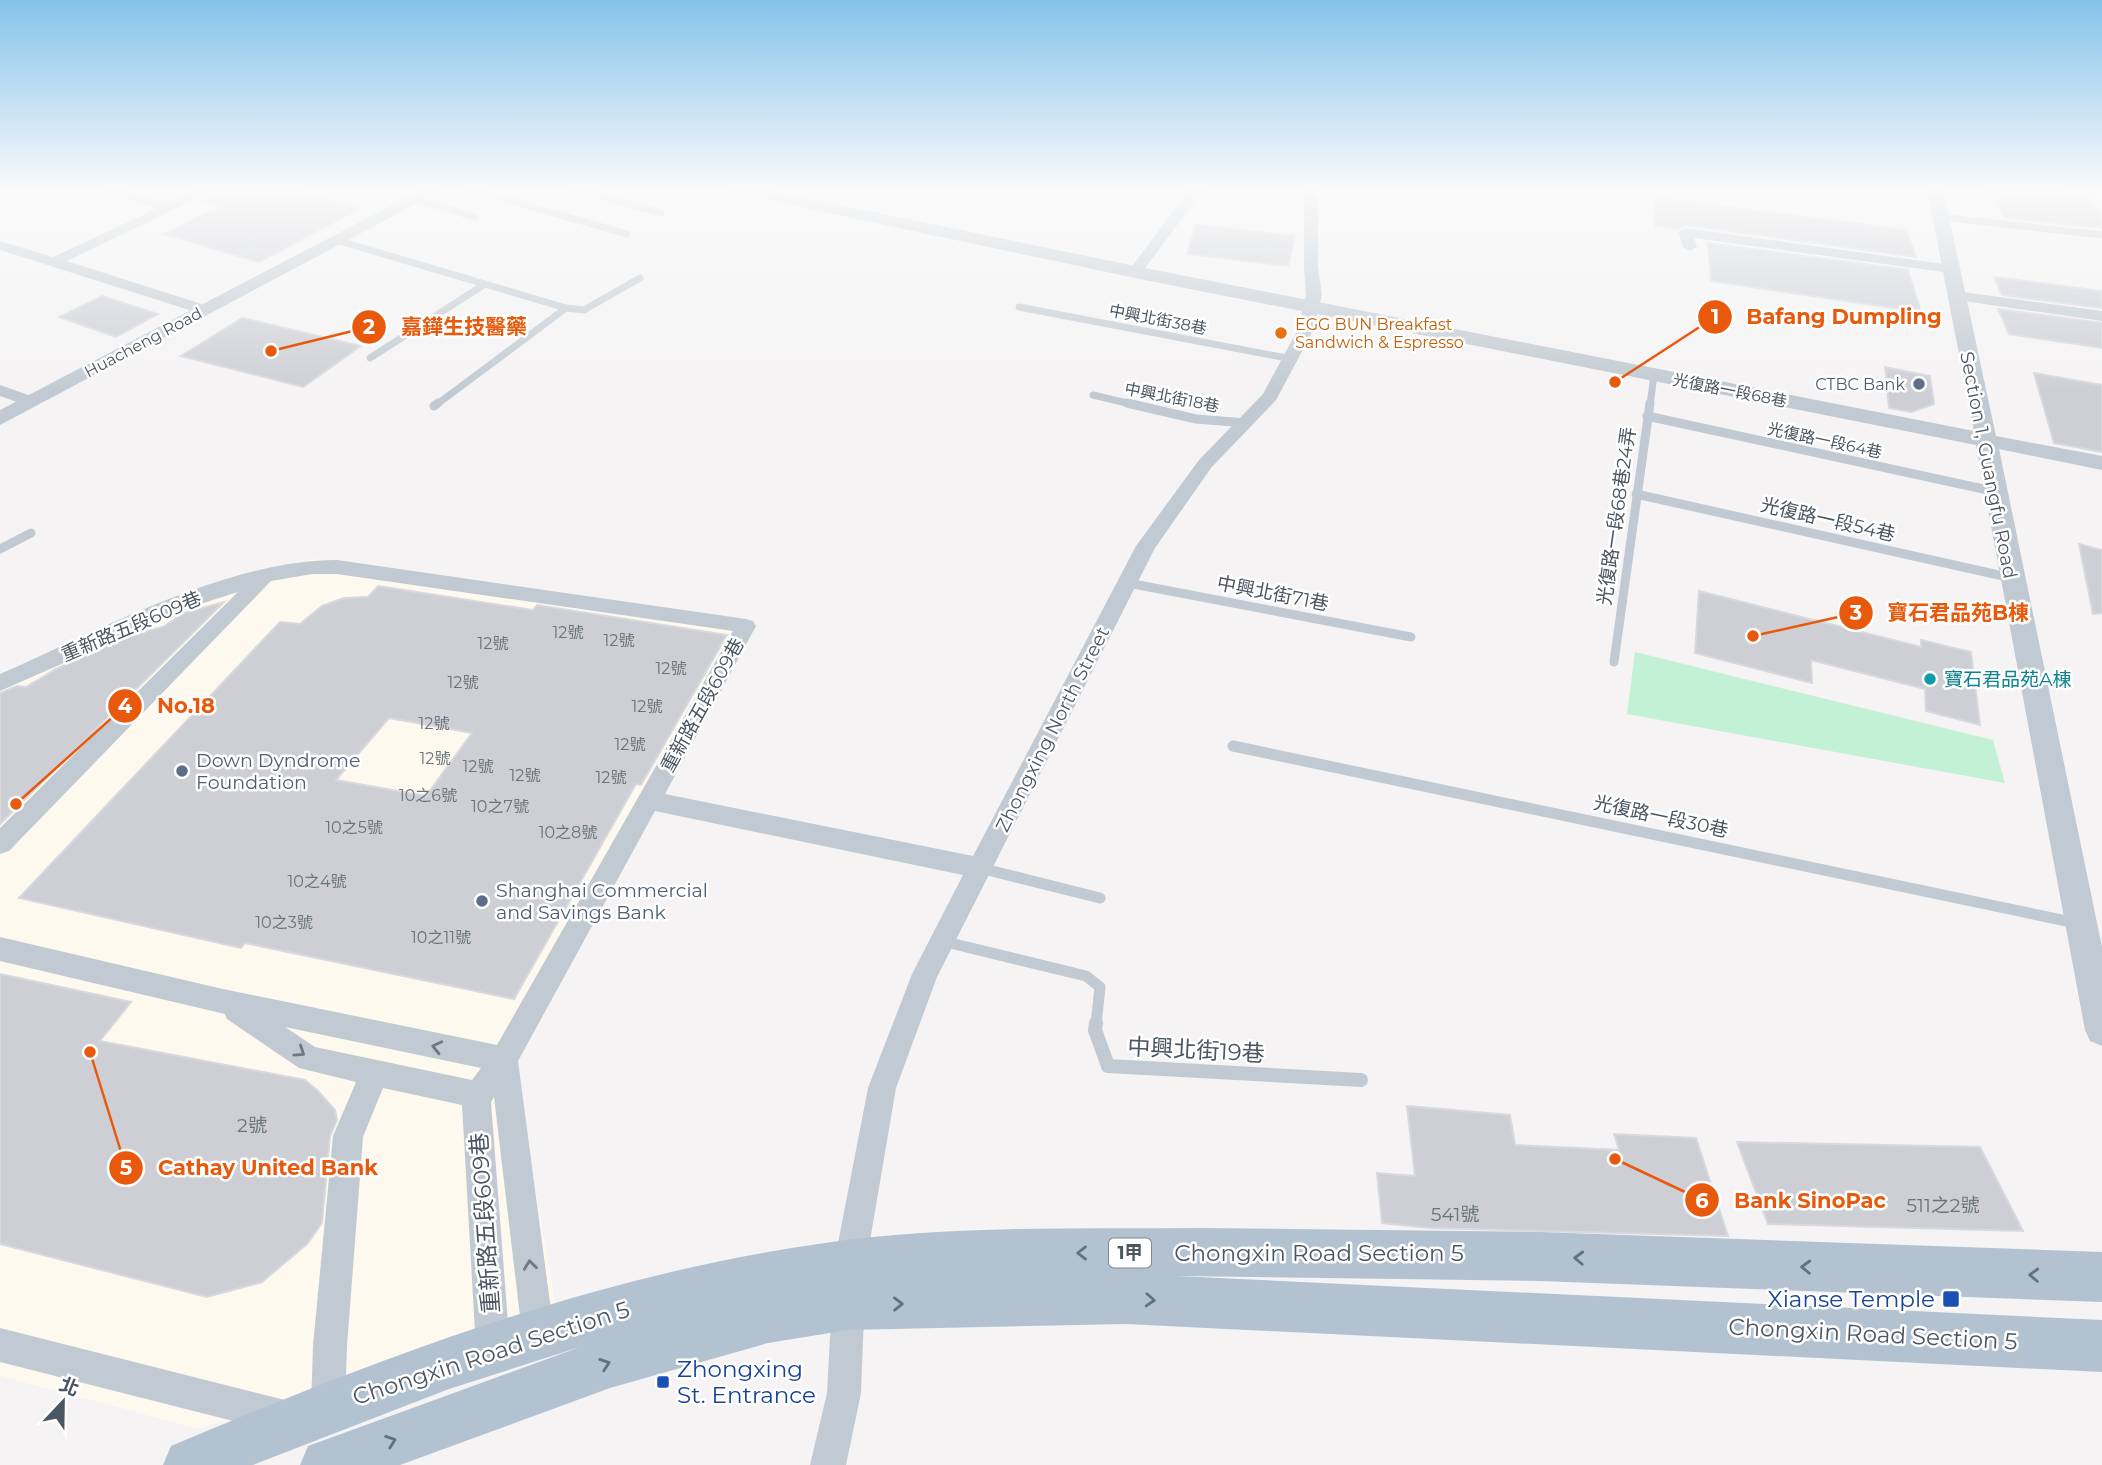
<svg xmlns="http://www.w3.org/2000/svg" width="2102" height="1465" font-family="Montserrat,'Noto Sans TC',sans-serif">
  <rect width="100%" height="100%" fill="#f5f3f3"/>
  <path fill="#fdf9ef" d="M313,559L756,623L513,1061L556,1307L199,1429L0,1376V678L270,573Z"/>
  <path fill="#c3f1d5" d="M1635,652L1993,740L2005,783L1627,714Z"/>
  <path fill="#cdcfd5" stroke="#d7d9de" stroke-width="2" fill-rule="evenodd" d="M218,189H291L361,208L259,262L164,234L219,207L197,201Z
    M1988,189H2038L2087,194L2102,216V228L2005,218Z
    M1654,197L1906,230L1916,257L1685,225L1678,229L1655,226Z
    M1196,225L1295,236L1288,266L1187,254Z
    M1708,243L1908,270L1921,312L1711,281Z
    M1994,277L2102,291V308L2002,295Z
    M102,296L158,314L116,337L59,317Z
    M1998,309L2102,323V348L2009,334Z
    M242,318L361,346L303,387L181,356Z
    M1885,367L1930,376L1934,404L1911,412L1889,408Z
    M2034,373L2102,385V452L2054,443Z
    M2079,544L2102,550V613L2093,614Z
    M378,586L533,610L537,605L727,635L641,785L636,784L514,999L245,943L241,948L19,898L280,622L300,624L322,606L344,598L368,597ZM389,718L472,733L426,796L336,780Z
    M1699,591L1921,647V640L1971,652L1980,725L1926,711L1925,689L1811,660L1812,683L1695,653Z
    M224,602L0,824V693L17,686L26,687L56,669L135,634L163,627L184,613Z
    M0,974L131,1002L100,1041L305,1080L318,1091L335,1110L337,1120L330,1136L322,1223L307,1244L262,1282L207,1297L0,1244Z
    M1407,1106L1510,1115L1515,1145L1619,1150L1614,1134L1696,1138L1728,1236L1431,1228L1382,1223L1377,1173L1415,1176Z
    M1737,1142L1980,1147L2023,1231L1768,1224Z"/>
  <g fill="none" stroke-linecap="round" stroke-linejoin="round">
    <path stroke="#c1cad2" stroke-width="7" d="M469,189L627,234
      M573,189L661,213
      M416,199L474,217
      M1941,217L2102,235
      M336,240L566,308L584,310L640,278
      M1019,307L1292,359
      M370,358L485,284
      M1093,395L1135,405
      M436,405L566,308
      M1650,405L1654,375"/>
    <path stroke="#c1cad2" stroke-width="9" d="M1127,403L1196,419L1246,423
      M434,406L438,403
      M1647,416L1997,492
      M1636,494L2012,578
      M0,549L31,533
      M1128,583L1411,637
      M1614,662L1650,403"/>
    <path stroke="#c1cad2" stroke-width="11" d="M1233,746L2076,923
      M980,868L1100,898
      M942,941L1086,976L1100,987L1096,1025"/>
    <path stroke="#c1cad2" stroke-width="14" d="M1096,1023L1095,1030L1108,1066L1361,1080"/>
    <path fill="#c1cad2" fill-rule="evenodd" d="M99,189H120L167,203L198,189H216L67,261L211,307L213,310L211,313H199L0,250V241L53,257L156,209Z
      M1190,189H1204L1140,275H1130L1128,272L1130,269Z
      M1304,189H1318V267L1322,295L1314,329L1276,400L1211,468L1155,548L937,977L896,1088L866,1264L861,1393L846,1465H810L827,1393L834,1264L868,1088L912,974L963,875L655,811L518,1061L554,1333L550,1345L538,1349L526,1345L522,1333L494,1097L491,1102L510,1349L505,1361L493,1366L481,1361L476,1349L462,1105L383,1088L363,1137L347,1346L345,1407L340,1419L328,1424L316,1419L311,1407L313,1346L333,1136L356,1082L299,1068L227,1019L225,1014L0,961V937L223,989L497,1045L733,631L337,574H312L271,581L9,851L0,854V828L238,592L191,607L0,691V674C100,630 227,560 337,560L746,619L753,621L756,626L665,794L973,856L1136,546L1199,460L1263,394L1298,329L1306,295L1304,267ZM285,1027L481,1068L472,1080L315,1047Z
      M1685,228L1951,265L1958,269L1951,273L1694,238L1697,247L1690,251L1683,247L1678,232Z
      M1955,291L2102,311V321L1950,299L1947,296L1950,293Z
      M0,385L37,398L40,402L31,407L0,396Z
      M0,1328L285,1400L297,1405L302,1417L297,1429L285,1434L0,1362Z"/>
    <path fill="#c1cad2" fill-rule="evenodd" d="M423,189H444L0,425V410Z
      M730,189H762L1135,266L1974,431L1927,189H1943L1996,436L2102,456V470L1999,449L2102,947V1046L2090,1041L2085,1030L1976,445L1135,278L738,194Z"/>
    <path fill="#b3c2d1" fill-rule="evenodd" d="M1203,1228L1540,1232L2102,1252V1302L1540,1281L1176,1276L2102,1320V1372L1126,1324L848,1330L768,1343L610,1388L400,1465H300L308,1446L580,1347L449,1389L253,1465H163L171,1446C379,1358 594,1276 818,1244C945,1225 1075,1229 1203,1228Z"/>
  </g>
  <defs><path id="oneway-chevron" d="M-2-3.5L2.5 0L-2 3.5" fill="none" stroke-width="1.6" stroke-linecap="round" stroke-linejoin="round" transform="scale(1.75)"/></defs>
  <g stroke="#6e7983">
    <use href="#oneway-chevron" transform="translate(437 1047) rotate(-167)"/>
    <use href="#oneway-chevron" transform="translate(300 1052) rotate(34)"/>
    <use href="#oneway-chevron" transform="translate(530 1265) rotate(-97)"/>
  </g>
  <g stroke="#64717d">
    <use href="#oneway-chevron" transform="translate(1082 1253) rotate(180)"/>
    <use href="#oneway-chevron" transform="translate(1579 1258) rotate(-178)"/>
    <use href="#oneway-chevron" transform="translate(1806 1267) rotate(-178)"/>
    <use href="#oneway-chevron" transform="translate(2034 1275) rotate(-178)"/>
    <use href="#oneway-chevron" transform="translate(1150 1300) rotate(3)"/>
    <use href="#oneway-chevron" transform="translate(898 1304) rotate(-1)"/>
    <use href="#oneway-chevron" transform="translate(605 1364) rotate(-19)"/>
    <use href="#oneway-chevron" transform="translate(391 1441) rotate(-20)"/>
  </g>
  <linearGradient id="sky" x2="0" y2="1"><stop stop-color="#85c3ea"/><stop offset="0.48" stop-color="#fafafa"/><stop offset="1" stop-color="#fafafa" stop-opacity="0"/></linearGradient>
  <rect width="2102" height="394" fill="url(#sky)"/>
  <circle fill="#e8710a" stroke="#fff" stroke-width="2.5" cx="1281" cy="333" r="7"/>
  <g fill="#5c6f8a" stroke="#fff" stroke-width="2.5">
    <circle cx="1919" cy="384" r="7"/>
    <circle cx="182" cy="771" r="7"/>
    <circle cx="482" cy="901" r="7"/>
  </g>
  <circle fill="#0f9aa8" stroke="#fff" stroke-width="2.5" cx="1930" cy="679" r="7"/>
  <g fill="#1a4fb4" stroke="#fff" stroke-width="2.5">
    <rect x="1942" y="1290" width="18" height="18" rx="3.5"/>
    <rect x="656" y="1375" width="14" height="14" rx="3.5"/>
  </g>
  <g text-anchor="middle" stroke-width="5" stroke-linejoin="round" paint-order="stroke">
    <g font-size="16" fill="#4a5661" stroke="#fff">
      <text transform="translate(1158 319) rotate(11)" y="6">中興北街38巷</text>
      <text transform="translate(143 342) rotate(-28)" y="6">Huacheng Road</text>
      <text transform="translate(1730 390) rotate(11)" y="6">光復路一段68巷</text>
      <text transform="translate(1172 397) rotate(11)" y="6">中興北街18巷</text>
      <text transform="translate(1825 440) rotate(12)" y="6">光復路一段64巷</text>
    </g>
    <g font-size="16" fill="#c56008" stroke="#fff" text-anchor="start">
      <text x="1295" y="330">EGG BUN Breakfast<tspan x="1295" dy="18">Sandwich &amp; Espresso</tspan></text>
    </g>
    <g font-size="16" fill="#4e5e75" stroke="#fff" text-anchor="end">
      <text x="1905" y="390">CTBC Bank</text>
    </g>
    <g font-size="16" fill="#6b747e">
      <text x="568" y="638">12號</text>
      <text x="619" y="646">12號</text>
      <text x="493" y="649">12號</text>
      <text x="671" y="674">12號</text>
      <text x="463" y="688">12號</text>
      <text x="647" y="712">12號</text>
      <text x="434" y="729">12號</text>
      <text x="630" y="750">12號</text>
      <text x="435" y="764">12號</text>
      <text x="478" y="772">12號</text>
      <text x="525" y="781">12號</text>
      <text x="611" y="783">12號</text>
      <text x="428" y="801">10之6號</text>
      <text x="500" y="812">10之7號</text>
      <text x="354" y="833">10之5號</text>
      <text x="568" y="838">10之8號</text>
      <text x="317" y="887">10之4號</text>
      <text x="284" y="928">10之3號</text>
      <text x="441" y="943">10之11號</text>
    </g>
    <rect fill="#fff" stroke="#808990" stroke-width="2" x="1109" y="1238.5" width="42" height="29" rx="5"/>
    <g font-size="18" font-weight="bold" fill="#4a5661">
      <text x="1130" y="1259">1甲</text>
    </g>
    <g font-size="19" fill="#4a5661" stroke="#fff">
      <text transform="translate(1989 465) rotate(79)" y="7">Section 1, Guangfu Road</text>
      <text transform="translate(1616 516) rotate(-82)" y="7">光復路一段68巷24弄</text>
      <text transform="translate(1828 519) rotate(13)" y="7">光復路一段54巷</text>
      <text transform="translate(1273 593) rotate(11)" y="7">中興北街71巷</text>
      <text transform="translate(131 626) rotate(-23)" y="7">重新路五段609巷</text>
      <text transform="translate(702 705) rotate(-61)" y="7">重新路五段609巷</text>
      <text transform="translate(1052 729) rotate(-63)" y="7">Zhongxing North Street</text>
      <text transform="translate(1661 816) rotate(12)" y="7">光復路一段30巷</text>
    </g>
    <g font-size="19" fill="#0d838f" stroke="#fff" text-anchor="start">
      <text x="1944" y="686">寶石君品苑A棟</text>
    </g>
    <g font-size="19" fill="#4e5e75" stroke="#fff" text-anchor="start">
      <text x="196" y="767">Down Dyndrome<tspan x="196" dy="22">Foundation</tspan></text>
      <text x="496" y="897">Shanghai Commercial<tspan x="496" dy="22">and Savings Bank</tspan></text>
    </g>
    <g font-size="19" fill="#6b747e">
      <text x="252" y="1132">2號</text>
      <text x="1943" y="1212">511之2號</text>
      <text x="1455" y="1221">541號</text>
    </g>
    <g font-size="23" fill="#4a5661" stroke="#fff">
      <text transform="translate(1196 1050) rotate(3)" y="8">中興北街19巷</text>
      <text transform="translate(485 1223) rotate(-94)" y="8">重新路五段609巷</text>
      <text x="1319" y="1261">Chongxin Road Section 5</text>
      <text transform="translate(1873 1334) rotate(3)" y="8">Chongxin Road Section 5</text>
      <text transform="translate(491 1353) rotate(-18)" y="8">Chongxin Road Section 5</text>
    </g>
    <g font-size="23" fill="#164399" stroke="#fff" text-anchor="end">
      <text x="1935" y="1307">Xianse Temple</text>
      <text x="677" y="1377" text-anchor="start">Zhongxing<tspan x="677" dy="26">St. Entrance</tspan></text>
    </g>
  </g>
  <path fill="none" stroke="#e8590c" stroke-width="2.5" d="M1615 382L1715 317M271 351L369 327M1753 636L1856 613M16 804L125 706M90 1052L126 1168M1615 1159L1702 1200"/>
  <g fill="#e8590c" stroke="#fff" stroke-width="2.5">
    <circle cx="1615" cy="382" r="7"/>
    <circle cx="271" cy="351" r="7"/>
    <circle cx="1753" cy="636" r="7"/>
    <circle cx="16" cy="804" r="7"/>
    <circle cx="90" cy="1052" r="7"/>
    <circle cx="1615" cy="1159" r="7"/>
    <circle cx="1715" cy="317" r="18"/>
    <circle cx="369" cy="327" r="18"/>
    <circle cx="1856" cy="613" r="18"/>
    <circle cx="125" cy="706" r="18"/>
    <circle cx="126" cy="1168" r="18"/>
    <circle cx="1702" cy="1200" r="18"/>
  </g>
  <g font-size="21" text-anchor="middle" font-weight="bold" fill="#fff">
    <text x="1715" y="324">1</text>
    <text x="369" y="334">2</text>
    <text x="1856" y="620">3</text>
    <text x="125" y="713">4</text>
    <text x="126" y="1175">5</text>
    <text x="1702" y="1208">6</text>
  </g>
  <g font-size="21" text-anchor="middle" font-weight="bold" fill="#e8590c" stroke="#fff" stroke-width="5" stroke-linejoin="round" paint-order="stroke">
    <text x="1844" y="324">Bafang Dumpling</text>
    <text x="464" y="334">嘉鏵生技醫藥</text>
    <text x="1958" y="620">寶石君品苑B棟</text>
    <text x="186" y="713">No.18</text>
    <text x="268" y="1175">Cathay United Bank</text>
    <text x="1810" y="1208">Bank SinoPac</text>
  </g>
  <g transform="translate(63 1402) rotate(22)" stroke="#ffffff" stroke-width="5" paint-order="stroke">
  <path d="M0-5L12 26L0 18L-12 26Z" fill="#4a5661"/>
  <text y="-10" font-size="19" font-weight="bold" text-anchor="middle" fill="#4a5661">北</text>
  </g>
</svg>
